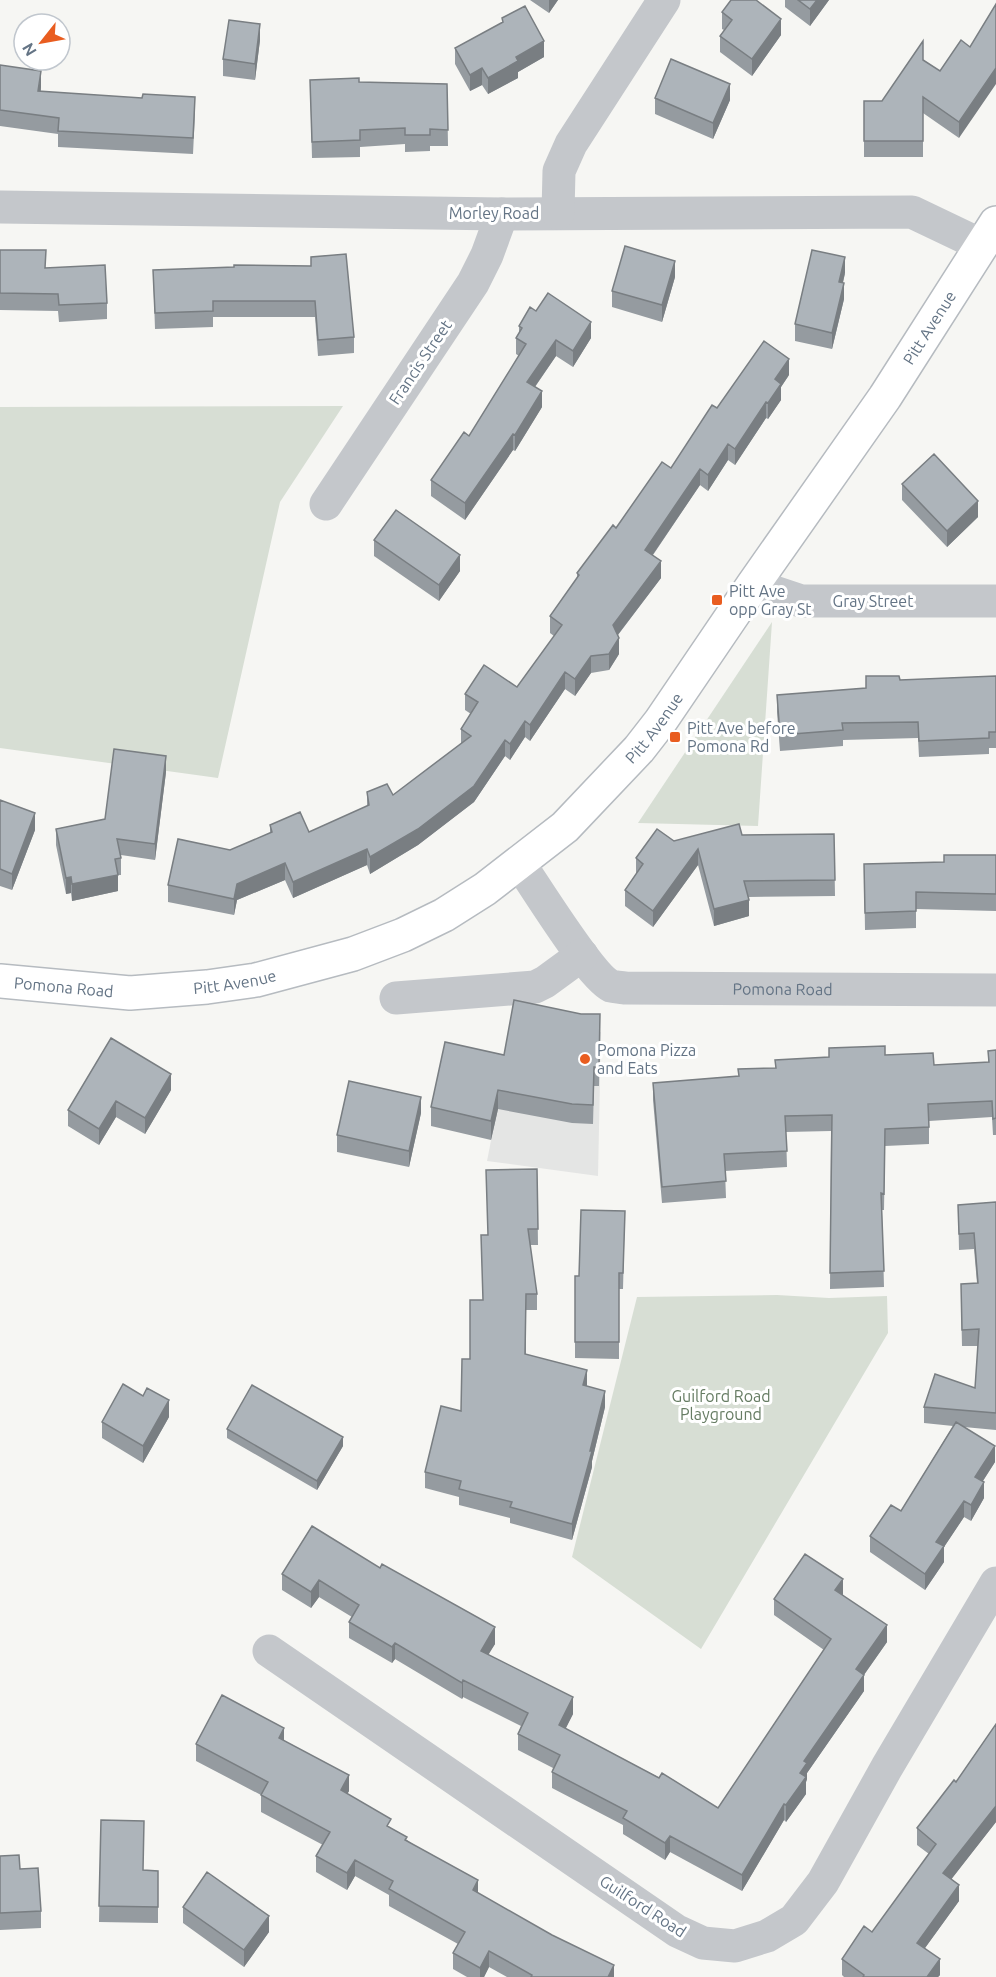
<svg xmlns="http://www.w3.org/2000/svg" width="996" height="1977" font-family="Ubuntu,sans-serif">
  <rect width="100%" height="100%" fill="#f6f6f3"/>
  <path fill="#e4e5e4" d="M514,1023L601,1032L598,1176L487,1161Z"/>
  <path fill="#d7ded4" d="M343,406L280,502L218,778L0,748V407Z
    M772,622L758,826L638,823Z
    M777,1295L829,1298L887,1296L888,1333L701,1649L572,1557L637,1297Z"/>
  <g fill="none" stroke-linecap="round" stroke-linejoin="round">
    <defs>
      <g id="secondary">
        <path id="s2" d="M0,981L130,993L207,987L256,980L353,954L403,935L444,915L485,889L565,827L639,749L660,722L753,585L885,397L996,223"/>
      </g>
    </defs>
    <use href="#secondary" stroke="#b6bbc0" stroke-width="36"/>
    <g stroke="#c4c7cb" stroke-width="33">
      <path d="M0,207L502,214L912,212L981,245"/>
      <path d="M558,213L559,171L571,144L664,0"/>
      <path d="M326,504L473,283L487,255L502,214"/>
      <path d="M753,585L801,601H996"/>
      <path id="s1" d="M519,863C536,887 590,976 611,986C615,987 620,987 625,988L996,990"/>
      <path d="M396,998L535,987L545,982L582,955"/>
      <path d="M269,1651L677,1931L703,1943L735,1946L767,1936L794,1920L823,1882L887,1767L996,1583"/>
    </g>
    <use href="#secondary" stroke="#fff" stroke-width="33"/>
  </g>
  <path fill="#959ba0" d="M530,0H558L549,13Z
    M785,0H829L810,26L785,7Z
    M722,12L781,35L752,76L720,52V36L724,30L722,29Z
    M260,40L255,80L223,76V59Z
    M970,47L959,138L923,113V157H864V101H882L923,60L940,71Z
    M455,48L544,57L518,72V78L488,94L482,85L470,91L455,64Z
    M0,65L41,87V91L195,113L193,154L58,147V134L0,126Z
    M310,80L359,82L447,84L448,146H430V151L405,152V144L360,147V157L312,158Z
    M655,98L730,100L713,139L655,114Z
    M0,250L46,268L107,303V319L59,322L58,311L0,310Z
    M311,257L354,337V353L318,356L315,317H213V327L155,329L153,270L311,266Z
    M845,273L843,283L844,299L832,349L795,341V324Z
    M675,277L662,322L612,307V291Z
    M536,311L591,338L573,367L556,356L535,387L542,407L515,451L513,450L465,520L431,496V480L469,436L519,356L516,354V338L519,334V326Z
    M789,375L781,387V400L768,419L766,418L735,465L728,460L708,491L700,485L653,555L661,578L618,635L619,654L609,670L591,673L575,696L565,689L530,741L525,737L510,760L505,756L474,802L418,845L370,874L367,865L293,898L285,880L237,900L234,915L168,902V885L230,850L270,833V825L309,832L367,807V792L393,795L461,744V729L471,714L465,710V694L517,687L554,636L550,633V616L577,578V573L671,468L717,408Z
    M902,484L978,517L947,547L902,500Z
    M374,540L460,571L439,601L374,556Z
    M996,676V748H989V754L919,757L918,738L843,740V746L780,751L777,712V695L866,688L900,680Z
    M166,772L155,860L121,855V875H118V891L72,901L71,893L66,894L56,845V829L105,819Z
    M0,800L35,830L12,890L0,886Z
    M834,834L835,896L748,897L749,916L714,926L698,865L653,927L625,906V890L636,874V858L674,841L742,835Z
    M996,855V911L916,909V928L865,930L864,864L944,862Z
    M581,1014H600L599,1086H594L593,1124L572,1123L498,1109L491,1140L431,1126V1107L504,1055Z
    M996,1050V1135H993L992,1117L929,1121V1144L885,1146L884,1210H882L884,1287L830,1289L831,1131L786,1132L787,1167L725,1171L726,1198L662,1203L653,1100V1083L738,1076L775,1068L885,1055L934,1065L988,1062V1051Z
    M171,1090L145,1134L116,1117L99,1145L68,1126V1110Z
    M421,1113L409,1167L337,1152V1135Z
    M537,1169L538,1245H530L537,1294V1310H526V1354L587,1386L605,1407L592,1461V1467L572,1540L510,1523V1518L459,1505V1497L425,1488V1472L461,1411L470,1359L483,1300L481,1235H487Z
    M996,1202V1430L964,1427L995,1462L983,1481L984,1498L971,1521L964,1517L944,1547V1562L925,1590L870,1552V1536L901,1511L953,1426L924,1423V1407L975,1388L978,1346H962L961,1300L977,1283L974,1249L959,1250L958,1205Z
    M625,1211L623,1289H619V1359L575,1358V1276H579Z
    M169,1417L143,1463L102,1438V1422Z
    M227,1429L343,1446L317,1490L227,1438Z
    M312,1526L495,1644L488,1654L573,1714L565,1729L718,1808L824,1650L774,1615V1599L843,1595L887,1642L864,1675V1691L807,1773V1779L806,1782V1794L786,1822L784,1820L742,1891L670,1852L665,1860L623,1834V1825L552,1788V1772L553,1768L518,1750V1734L521,1726L463,1697L462,1699L395,1659L392,1663L349,1638V1622L352,1617L319,1597L311,1608L282,1590V1574Z
    M996,1724V1822L951,1879L959,1901L925,1948L940,1975L938,1977H844L842,1975V1959L872,1932L929,1854L917,1845V1828L956,1782Z
    M284,1740L349,1791L347,1794L391,1828L478,1893L614,1977H507L489,1967L484,1977H467L453,1969V1953L458,1944L389,1906V1895L355,1876L347,1890L316,1872V1856L323,1845L261,1812V1795L196,1761V1744Z
    M101,1820L143,1870L158,1871V1923L99,1922Z
    M0,1856L20,1869L41,1911V1928L0,1930Z
    M183,1907L269,1932L244,1967L183,1923Z"/>
  <path fill="#797e82" d="M549,0H558L549,13Z
    M817,0H829L810,26V9Z
    M781,19V35L752,76V59Z
    M260,24V40L255,80V64Z
    M544,41V57L518,72V78L488,94V78L516,57Z
    M482,68V85L470,91V75Z
    M996,68V84L959,138V122Z
    M41,71V87L38,108V91Z
    M730,84V100L713,139V123Z
    M845,257V273L839,298V282Z
    M675,261V277L662,322V305Z
    M844,283V299L832,349V333Z
    M591,322V338L573,367V351Z
    M556,340V356L527,398V382Z
    M789,359V375L781,387V400L768,419V403L775,379Z
    M542,391V407L515,451V435Z
    M766,402V418L735,465V449Z
    M513,434V450L465,520V503Z
    M728,444V460L708,491V475Z
    M700,469V485L645,566V550Z
    M978,501V517L947,547V531Z
    M460,555V571L439,601V585Z
    M661,561V578L613,641V625Z
    M619,638V654L609,670V654Z
    M591,656V673L575,696V679Z
    M565,672V689L530,741V725Z
    M525,721V737L510,760V744Z
    M505,740V756L474,802L418,845L370,874V857Z
    M166,756V772L155,860V844Z
    M35,813V830L12,890V874Z
    M367,849V865L293,898V882Z
    M698,849V865L653,927V911Z
    M285,863V880L237,900L234,915V899L237,884Z
    M118,875V891L72,901V884Z
    M71,877V893L66,894V878Z
    M749,900V916L714,926V909Z
    M171,1074V1090L145,1134V1118Z
    M498,1090V1109L491,1140V1121Z
    M421,1097V1113L409,1167V1151Z
    M116,1101V1117L99,1145V1129Z
    M587,1370V1386L583,1385Z
    M605,1391V1407L592,1461V1467L572,1540V1524Z
    M169,1400V1417L143,1463V1446Z
    M343,1437V1446L317,1490V1481Z
    M995,1446V1462L975,1493V1477Z
    M984,1482V1498L971,1521V1505Z
    M964,1501V1517L944,1547V1562L925,1590V1574L936,1542Z
    M843,1579V1596L835,1590Z
    M319,1580V1597L311,1608V1592Z
    M887,1625V1642L856,1686V1669Z
    M495,1627V1644L481,1667V1651Z
    M395,1643V1659L392,1663V1647Z
    M864,1675V1691L807,1773V1779L806,1782V1794L786,1822V1805L804,1761Z
    M463,1680V1697L462,1699V1683Z
    M573,1697V1714L559,1742V1725Z
    M284,1728V1744L279,1738Z
    M349,1775V1791L341,1806V1790Z
    M784,1804V1820L742,1891V1875Z
    M996,1806V1822L943,1890V1873Z
    M670,1836V1852L665,1860V1843Z
    M355,1860V1876L347,1890V1873Z
    M478,1880V1897L473,1890Z
    M959,1885V1901L917,1959V1943Z
    M269,1916V1932L244,1967V1950Z
    M489,1951V1967L484,1977H480V1968Z
    M940,1959V1975L938,1977H927Z
    M614,1965V1977H608Z"/>
  <path fill="#adb4ba" stroke="#797e82" stroke-width="1.5" d="M731,0H756L781,19L752,59L720,36L732,20L722,12Z
    M798,0H817L810,9Z
    M996,4V68L959,122L923,97V141H864V101H882L923,41V60L940,71L961,40L970,47Z
    M525,6L544,41L516,57L518,61L488,78L482,68L470,75L455,48L503,22L502,18Z
    M229,20L260,24L255,64L223,59Z
    M671,59L730,84L713,123L655,98Z
    M0,65L41,71L38,91L142,98L143,94L195,97L193,138L58,131L59,118L0,110Z
    M359,78V82L447,84L448,130L430,129V135H405V128L360,130V140L312,142L310,80Z
    M625,246L675,261L662,305L612,291Z
    M0,250H46L45,268L105,265L107,303L59,305L58,294L0,293Z
    M812,250L845,257L839,282L844,283L832,333L795,324Z
    M346,254L354,337L318,340L315,301H213V311L155,313L153,270L234,267V265L311,266V257Z
    M548,293L591,322L573,351L556,340L527,382L542,391L515,435L513,434L465,503L431,480L464,432L469,436L526,344L516,338L522,328L519,326L530,307L536,311Z
    M764,341L789,359L775,379L781,384L768,403L766,402L735,449L728,444L708,475L700,469L645,550L661,561L613,625L619,638L609,654L591,656L575,679L565,672L530,725L525,721L510,744L505,740L474,786L418,829L370,857L367,849L293,882L285,863L237,884L234,899L168,885L178,839L230,850L272,832L270,825L300,812L309,832L369,805L367,792L387,784L393,795L471,736L461,729L478,702L465,694L484,665L517,687L562,625L550,616L579,575L577,573L613,525L616,528L662,462L671,468L712,405L717,408Z
    M934,454L978,501L947,531L902,484Z
    M396,510L460,555L439,585L374,540Z
    M866,676H899L900,680L996,676V732H989V738L919,741L918,722L842,723L843,730L780,735L777,695L866,688Z
    M114,749L166,756L155,844L117,839L121,858L115,859L118,875L72,884L71,877L66,878L56,829L105,819Z
    M0,800L35,813L12,874L0,869Z
    M739,824L742,835L834,834L835,880L744,881L749,900L714,909L698,849L653,911L625,890L643,864L636,858L657,829L674,841Z
    M944,855H996V894L916,892V911L865,913L864,864L944,862Z
    M514,1000L581,1014H600L599,1067H594L593,1105L572,1104L498,1090L491,1121L431,1107L445,1042L504,1055Z
    M111,1038L171,1074L145,1118L116,1101L99,1129L68,1110Z
    M885,1046V1055L933,1053L934,1065L989,1062L988,1051L996,1050V1118L993,1119L992,1101L928,1104L929,1127L885,1129L884,1194L881,1193L884,1271L830,1273L832,1115L785,1116L787,1151L724,1154L726,1181L662,1187L653,1083L739,1076L738,1069L776,1068L775,1060L829,1057V1048Z
    M349,1081L421,1097L409,1151L337,1135Z
    M537,1169L538,1229H528L537,1294H526L525,1354L587,1370L583,1385L605,1391L590,1451H592L572,1524L510,1507L512,1502L459,1489L461,1481L425,1472L441,1406L461,1411L462,1359H470V1300H483L481,1235H488L486,1170Z
    M996,1202V1413L924,1407L935,1374L975,1388L979,1329L962,1330L961,1284L978,1283L974,1233L959,1234L958,1205Z
    M581,1210L625,1211L623,1273H619V1342H575V1276H579Z
    M123,1384L143,1396L147,1388L169,1400L143,1446L102,1422Z
    M252,1385L343,1437L317,1481L227,1429Z
    M956,1422L995,1446L975,1477L984,1482L971,1505L964,1501L936,1542L944,1546L925,1574L870,1536L891,1505L901,1511Z
    M312,1526L380,1568L382,1564L495,1627L481,1651L573,1697L559,1725L659,1778L662,1773L718,1808L831,1639L774,1599L805,1554L843,1579L835,1590L887,1625L856,1669L864,1675L804,1761L807,1763L800,1773L806,1777L786,1805L784,1804L742,1875L670,1836L665,1843L623,1818L627,1811L552,1772L560,1755L518,1734L528,1713L463,1680L462,1683L395,1643L392,1647L349,1622L359,1605L319,1580L311,1592L282,1574Z
    M222,1695L284,1728L279,1738L349,1775L341,1790L391,1819L387,1826L407,1837L405,1840L478,1880L473,1890L552,1935L614,1965L608,1977H531L532,1975L489,1951L480,1968L453,1953L465,1932L389,1889L393,1881L355,1860L347,1873L316,1856L330,1832L261,1795L268,1782L196,1744Z
    M996,1724V1806L943,1873L959,1885L917,1943L940,1959L927,1977H863L864,1975L842,1959L864,1926L872,1932L936,1844L917,1828L954,1780L956,1782Z
    M101,1820L144,1821L143,1870L158,1871V1907L99,1906Z
    M19,1855L20,1869L38,1868L41,1911L0,1913V1856Z
    M207,1872L269,1916L244,1950L183,1907Z"/>
  <g fill="#e95d20" stroke="#fff" stroke-width="2">
    <rect x="711" y="594" width="12" height="12" rx="3"/>
    <rect x="669" y="731" width="12" height="12" rx="3"/>
    <circle cx="585" cy="1059" r="6"/>
  </g>
  <g text-anchor="middle" stroke-width="6" stroke-linejoin="round" paint-order="stroke">
    <g font-size="16" fill="#647485" stroke="#fff">
      <text x="494" y="219">Morley Road</text>
      <text dy="6" stroke="none"><textPath href="#s2" startOffset="1226">Pitt Avenue</textPath></text>
      <text transform="translate(420 362) rotate(-56)" y="6">Francis Street</text>
      <text x="873" y="607">Gray Street</text>
      <text dy="6" stroke="none"><textPath href="#s2" startOffset="740">Pitt Avenue</textPath></text>
      <text dy="6" stroke="none"><textPath href="#s2" startOffset="236">Pitt Avenue</textPath></text>
      <text dy="6" stroke="none"><textPath href="#s2" startOffset="64">Pomona Road</textPath></text>
      <text dy="6" stroke="none"><textPath href="#s1" startOffset="326">Pomona Road</textPath></text>
      <text transform="translate(643 1906) rotate(33)" y="6">Guilford Road</text>
    </g>
    <g font-size="16" fill="#647485" stroke="#fff" text-anchor="start">
      <text x="729" y="597">Pitt Ave<tspan x="729" dy="18">opp Gray St</tspan></text>
      <text x="687" y="734">Pitt Ave before<tspan x="687" dy="18">Pomona Rd</tspan></text>
      <text x="597" y="1056">Pomona Pizza<tspan x="597" dy="18">and Eats</tspan></text>
    </g>
    <g font-size="16" fill="#667c63" stroke="#fff">
      <text x="721" y="1402">Guilford Road<tspan x="721" dy="18">Playground</tspan></text>
    </g>
  </g>
  <g transform="translate(42 42) rotate(239)"><circle r="28" fill="#ffffff" stroke="#c1c7ce" stroke-width="1.5"/>
  <path d="M0-4.5L10 22L0 15L-10 22Z" fill="#e95d20"/>
  <text y="-9" font-size="16" font-weight="bold" text-anchor="middle" fill="#647485">N</text>
  </g>
</svg>
